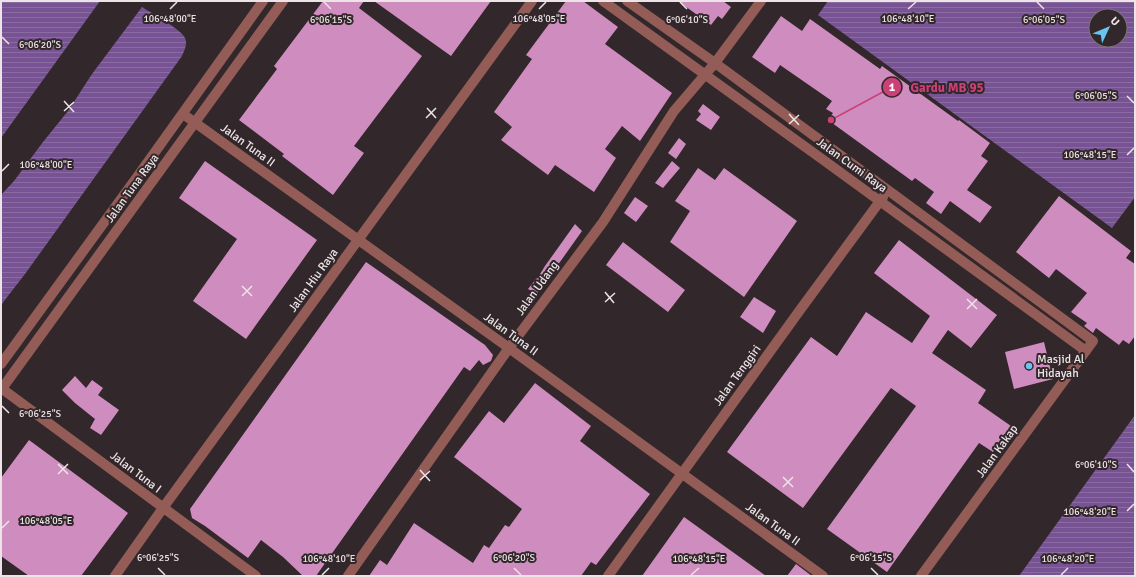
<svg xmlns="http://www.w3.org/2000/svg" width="1136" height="577" font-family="Signika,sans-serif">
  <defs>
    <pattern id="water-rules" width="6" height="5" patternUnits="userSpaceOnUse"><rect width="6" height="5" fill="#785393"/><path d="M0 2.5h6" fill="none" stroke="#8b6ca2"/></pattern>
  </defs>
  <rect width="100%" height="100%" fill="#32272a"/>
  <path fill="url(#water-rules)" fill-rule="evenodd" d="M1,1H100L1,138Z
    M828,1H1135V197L1112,228L818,15ZM1096,16H1120V40H1096Z
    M142,7C151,13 181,29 185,38C188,44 184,51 182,56L25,274L1,305V195L14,181L43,142L68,111L92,74Z
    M1135,415V576H1019Z"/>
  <path fill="#cf8cbf" d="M323,1H364L359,8L422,56L354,146L364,153L333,195L282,156L284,154L239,120L277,69L274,66Z
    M374,1H491L451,56Z
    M566,1H583L618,27L605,44L672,93L640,141L622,126L605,149L616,158L594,192L555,165L548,175L501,140L512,127L494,112L532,59L526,55Z
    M678,1H723L731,7L722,19L718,16L711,25Z
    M781,16L802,31L810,19L880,69L882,66L958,121L959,120L990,143L981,156L988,161L967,190L992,207L980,223L950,201L941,214L926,203L934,192L915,178L912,181L828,120L833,113L826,109L832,101L780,65L775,73L752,57Z
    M703,104L720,117L711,130L696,120L701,114L698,111Z
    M679,138L686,144L676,159L668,153Z
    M205,161L317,240L246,339L193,301L237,239L179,198Z
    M672,161L680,168L663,188L655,183Z
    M698,168L715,180L724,168L797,221L744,297L670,242L690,211L675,201Z
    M1059,196L1131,251L1126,258L1135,264V336L1129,344L1123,340L1119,345L1096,328L1093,333L1084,326L1087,323L1071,312L1087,293L1056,269L1049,278L1016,252Z
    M635,197L648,206L636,222L624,213Z
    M575,224L582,231L555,269L543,283L544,284L537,294L528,289L537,278V279L545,266Z
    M899,240L997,315L971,348L948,330L932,353L986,390L978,403L1011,426L993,452L979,443L887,572L827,529L916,406L891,388L803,508L727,452L811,337L837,356L866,312L912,343L930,316L874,273Z
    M623,242L685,290L668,312L606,265Z
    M366,262L485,345L493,355L491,361L483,365L479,360L470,371L464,367L316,576H303L283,557L261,540L248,558L205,526L192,518L190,509Z
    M754,297L776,311L763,333L740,317Z
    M1044,342L1053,379L1014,389L1005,352Z
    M75,376L86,388L92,380L103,388L98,395L119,410L101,435L90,428L95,419L75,403L62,390Z
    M535,383L591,426L580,441L650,494L596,565L591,562L581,576H369L380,560L387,565L414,523L473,563L484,545L489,548L505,525L509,527L522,509L454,457L489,411L504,423Z
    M29,440L128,513L81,576H29L1,556V478Z
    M684,517L766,576H642Z
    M796,564L812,576H787Z"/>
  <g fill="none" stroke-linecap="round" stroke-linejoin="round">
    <path stroke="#945c56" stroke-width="10" d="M603,1L822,159L1086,351
      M627,1L715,63L1093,341L921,576
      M183,114L509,348L823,576
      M1,364L140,173L263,1
      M1,388L256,576
      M1,390L283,1
      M115,576L163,508L532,1
      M348,576L509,348L603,222L674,111L715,63L761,1
      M608,576L800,310L883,197"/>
  </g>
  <path fill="none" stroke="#ece4e6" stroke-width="1.5" d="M324,2L331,9M680,2L687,9M1037,2L1044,9M170,9L177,2M539,9L546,2M908,9L916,2M2,37L9,44M1127,96L1134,103M64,101L74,112M427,108L436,118M64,111L74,102M789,114L799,125M426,118L436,108M789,124L799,115M1127,155L1134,148M2,171L9,164M242,286L252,296M605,292L614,303M242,296L252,286M967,299L977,309M605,302L615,293M967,309L977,299M2,406L9,413M58,464L68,474M1127,464L1134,472M420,470L430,481M58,474L68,464M783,477L793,487M420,480L430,471M783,487L793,477M1127,511L1134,504M2,528L9,521M158,568L165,575M514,568L521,575M871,568L878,575M322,575L329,568M691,575L699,568M1061,575L1068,568"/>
  <circle fill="#68c4f0" stroke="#32272a" stroke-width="1.5" cx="1029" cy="366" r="4"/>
  <g text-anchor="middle" stroke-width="4" stroke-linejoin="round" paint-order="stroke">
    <g font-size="12" fill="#ece4e6" stroke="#32272a">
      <text transform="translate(248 145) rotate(36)" y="4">Jalan Tuna II</text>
      <text transform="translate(852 165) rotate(36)" y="4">Jalan Cumi Raya</text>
      <text transform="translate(132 188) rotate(-54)" y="4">Jalan Tuna Raya</text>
      <text transform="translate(313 280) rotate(-54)" y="4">Jalan Hiu Raya</text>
      <text transform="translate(537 288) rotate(-54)" y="4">Jalan Udang</text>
      <text transform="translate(511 334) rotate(36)" y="4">Jalan Tuna II</text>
      <text transform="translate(737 375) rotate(-54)" y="4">Jalan Tenggiri</text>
      <text transform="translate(997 451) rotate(-54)" y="4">Jalan Kakap</text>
      <text transform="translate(136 472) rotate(37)" y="4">Jalan Tuna I</text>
      <text transform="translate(773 524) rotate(36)" y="4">Jalan Tuna II</text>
    </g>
    <g font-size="12" fill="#ece4e6" stroke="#32272a" text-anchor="start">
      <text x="1037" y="363">Masjid Al<tspan x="1037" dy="14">Hidayah</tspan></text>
    </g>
  </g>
  <g font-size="10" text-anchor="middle" fill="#ece4e6" stroke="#32272a" stroke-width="4" stroke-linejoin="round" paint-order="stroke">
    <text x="170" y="22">106°48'00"E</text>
    <text x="539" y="22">106°48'05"E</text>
    <text x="908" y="22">106°48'10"E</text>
    <text x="331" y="23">6°06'15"S</text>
    <text x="687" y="23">6°06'10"S</text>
    <text x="1044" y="23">6°06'05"S</text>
    <text x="40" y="48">6°06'20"S</text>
    <text x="1096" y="99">6°06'05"S</text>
    <text x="1090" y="158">106°48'15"E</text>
    <text x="46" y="168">106°48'00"E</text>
    <text x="40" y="417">6°06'25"S</text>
    <text x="1096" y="468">6°06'10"S</text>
    <text x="1090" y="515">106°48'20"E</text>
    <text x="46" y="524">106°48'05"E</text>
    <text x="158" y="561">6°06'25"S</text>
    <text x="514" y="561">6°06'20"S</text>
    <text x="871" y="561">6°06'15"S</text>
    <text x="329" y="562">106°48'10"E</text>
    <text x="699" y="562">106°48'15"E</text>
    <text x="1068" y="562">106°48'20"E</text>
  </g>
  <path fill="none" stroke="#ca4177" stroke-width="1.5" d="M831 120L892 87"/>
  <g fill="#ca4177" stroke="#32272a" stroke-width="1.5">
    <circle cx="831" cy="120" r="4"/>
    <circle cx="892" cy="87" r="10"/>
  </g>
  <g font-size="12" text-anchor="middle" font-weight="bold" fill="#fff">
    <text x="892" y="91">1</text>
  </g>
  <g font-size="13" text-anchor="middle" font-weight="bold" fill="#ca4177" stroke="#32272a" stroke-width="4" stroke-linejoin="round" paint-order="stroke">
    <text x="947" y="92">Gardu MB 95</text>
  </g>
  <rect width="1136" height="577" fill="none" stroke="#ece4e6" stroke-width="4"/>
  <g transform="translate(1108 28) rotate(46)"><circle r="19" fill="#32272a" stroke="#7c7375"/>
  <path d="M0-3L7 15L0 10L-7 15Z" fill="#68c4f0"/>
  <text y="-6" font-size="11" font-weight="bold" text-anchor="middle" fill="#ece4e6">U</text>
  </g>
</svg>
